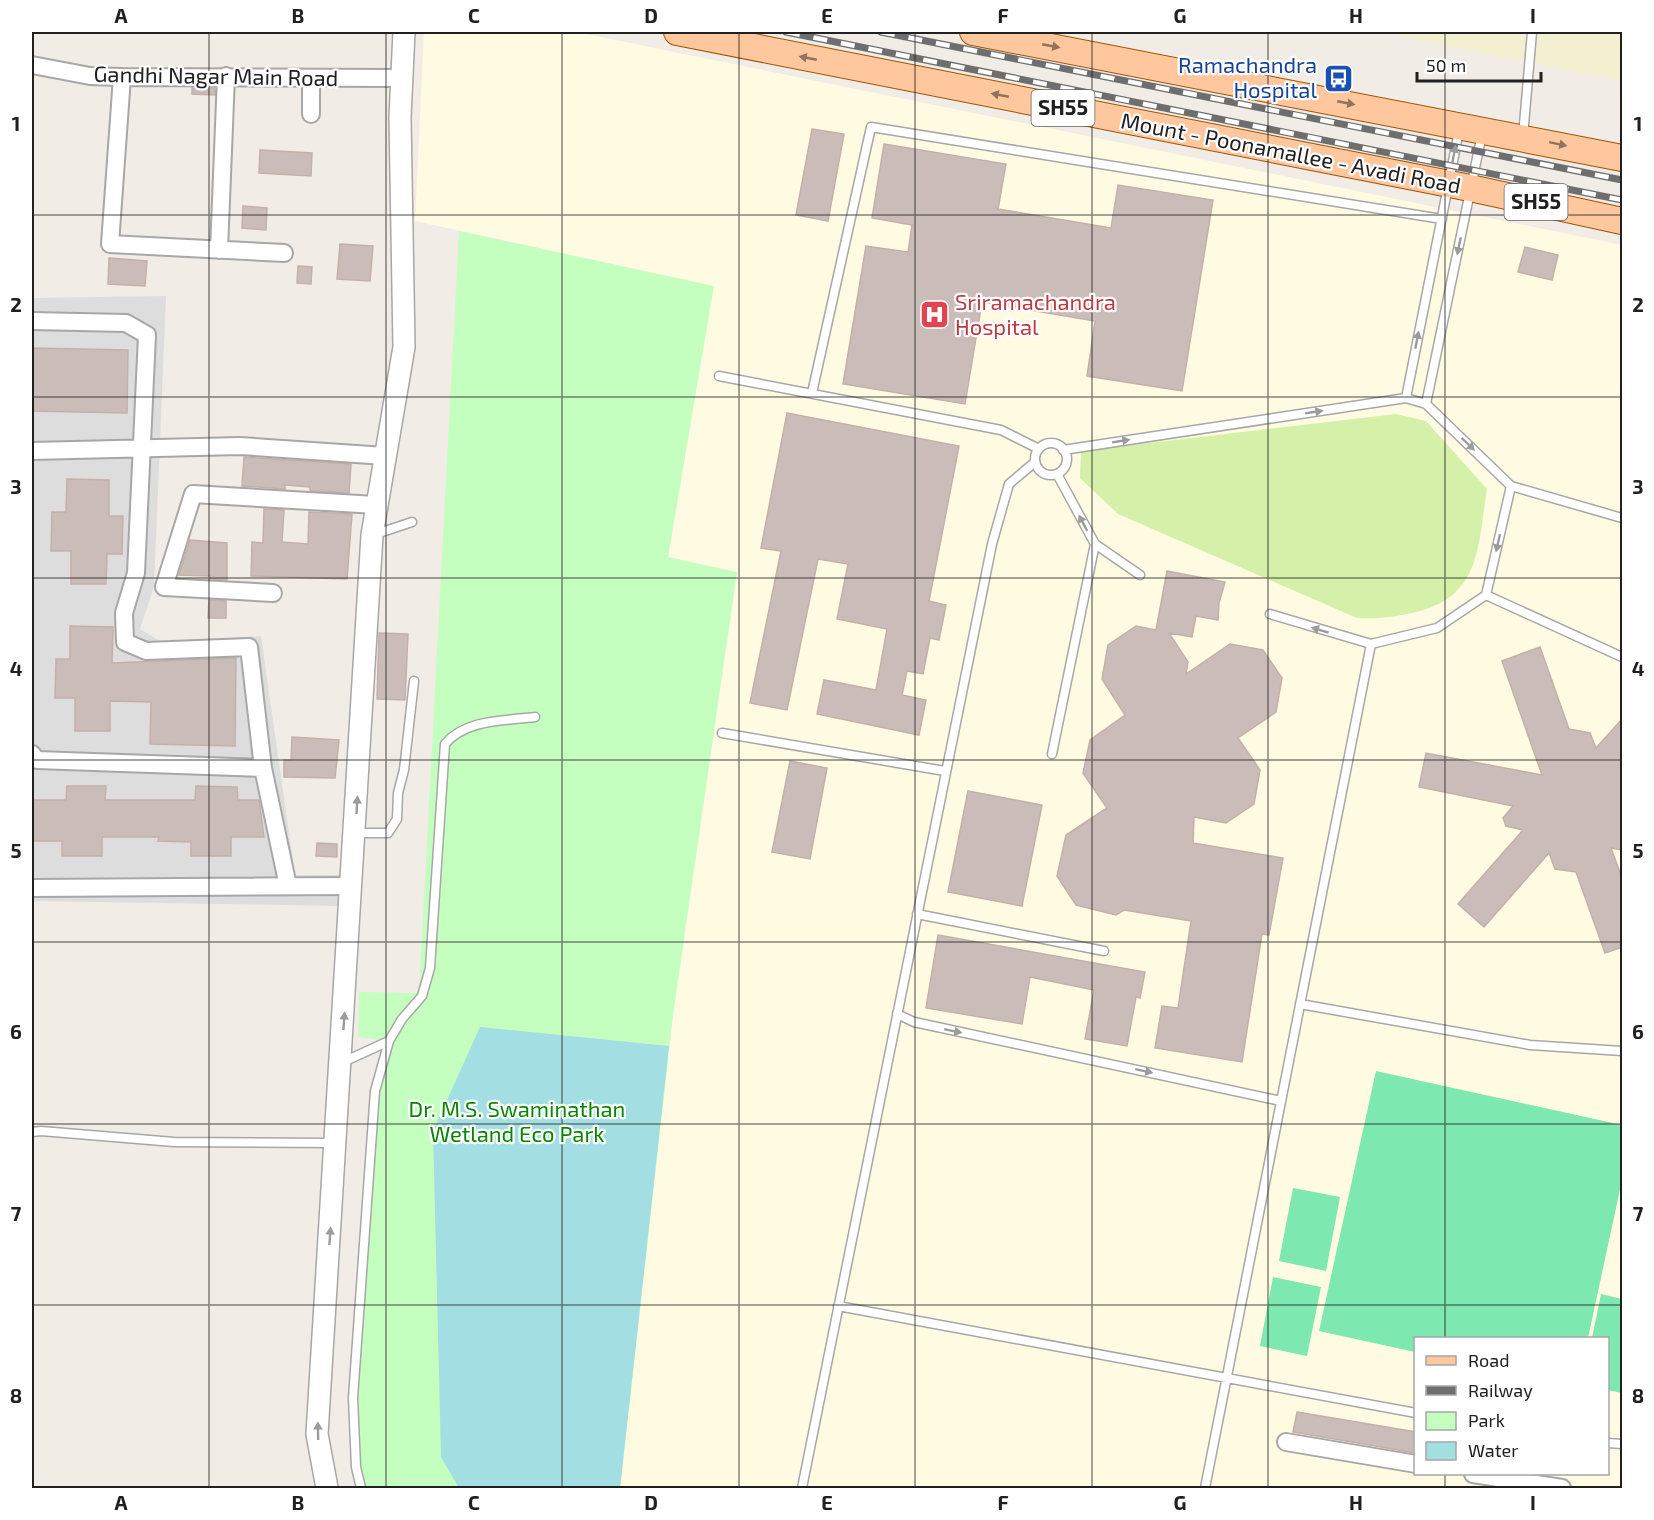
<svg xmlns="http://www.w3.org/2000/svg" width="1654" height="1520" font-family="'Exo 2',sans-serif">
  <rect width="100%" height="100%" fill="#f2ece6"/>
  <path fill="#dedddd" d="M166,296L154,587L140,629L163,643L261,636L295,875H344L342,906L32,901V298Z"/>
  <path fill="#fffbe2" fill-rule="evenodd" d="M424,32H576L1622,245V1488H620L673,1015L737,573L668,558L713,286L415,221ZM1416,1338H1608V1474H1416Z"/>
  <path fill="#f2f0d0" d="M1380,32H1622V81Z"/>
  <path fill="#d5f0a8" d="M1396,414L1426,421L1487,489C1478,543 1482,594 1420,611C1397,617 1380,619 1357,618L1118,514L1080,478L1081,451Z"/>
  <path fill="#c4ffc0" d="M459,231L714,286L668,557L737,572L673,1015L620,1488H361L353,1398L375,1091L389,1041L358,1037L359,992L419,993Z"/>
  <path fill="#7de8b0" d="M1376,1071L1622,1125V1180L1588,1338H1416L1415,1352L1319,1331Z
    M1293,1188L1340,1197L1326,1271L1279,1261Z
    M1273,1277L1321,1287L1307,1356L1260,1346Z
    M1601,1294L1622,1299V1393L1608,1390V1338H1592Z"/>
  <path fill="#a3dee3" d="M480,1027L669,1046L620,1488H459L441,1457L433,1131Z"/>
  <path fill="#cabdb9" stroke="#c5b0a7" stroke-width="1.5" d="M192,88H215V95L192,94Z
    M812,129L844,134L828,221L796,215Z
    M884,144L1006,164L998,209L1111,228L1118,185L1213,200L1182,391L1087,376L1095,321L982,302L965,404L843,384L866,246L908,252L912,225L872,218Z
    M260,150L312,153L311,176L259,173Z
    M243,206L267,208L266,230L242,228Z
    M340,244L373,246L370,281L337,279Z
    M1525,247L1558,255L1552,280L1518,272Z
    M109,258L147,261L145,286L108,284Z
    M298,266L312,267L311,284L297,283Z
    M32,348L128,350L127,413L32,411Z
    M787,413L959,446L929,601L946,605L939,640L930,638L923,674L907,671L902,695L926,700L919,735L817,714L824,680L876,690L887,629L837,619L848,564L818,559L787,710L750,703L781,551L761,548Z
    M244,457L351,464L349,493L310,491V487L285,485V489L242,486Z
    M67,479L109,480V516H123L122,554H107L106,584H71V551H51L52,512H66Z
    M264,509L284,510L282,542L308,544L309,512L352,514L347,579L251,576L252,542L263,543Z
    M190,540L227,543V580L209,579L210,576L179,575Z
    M1167,571L1225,582L1219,603L1218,620L1196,616L1192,637L1169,633L1188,662L1186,674L1230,644L1263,650L1282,678L1276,712L1238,738L1260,770L1254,804L1226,823L1194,817L1193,843L1283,858L1269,935L1262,934L1242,1062L1155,1048L1162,1006L1178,1008L1191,921L1124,910L1116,915L1076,905L1057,876L1066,835L1107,808L1083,773L1090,740L1125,715L1102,679L1108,645L1136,626L1156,630Z
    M209,600L226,601V618H208Z
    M70,626L113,627L112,663L236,658L235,746L150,744L151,702L110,701V731H75V698H55L56,659H70Z
    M379,633L408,634L405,700L377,699Z
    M1540,647L1569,729L1590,733L1596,748L1623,718V850L1611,848L1623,881V947L1605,953L1576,872L1555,869L1549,853L1484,927L1458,904L1523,830L1506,826L1503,818L1513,806L1419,787L1426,753L1542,775L1502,661Z
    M292,737L339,740L335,778L284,777V760H291Z
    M790,761L827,768L810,859L772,852Z
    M67,786H106L105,800H195L196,786L237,787L238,800H259L264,837H231V856H191V842L158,841L159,837H102V856H62V841H32V800H66Z
    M968,791L1042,805L1022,906L948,892Z
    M317,843L337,844V857L316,856Z
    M938,935L1145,972L1140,998L1136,997L1127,1046L1085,1039L1094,990L1030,977L1022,1024L926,1008Z
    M1297,1412L1416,1432V1453L1293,1432Z"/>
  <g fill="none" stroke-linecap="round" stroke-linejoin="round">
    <defs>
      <path id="service" d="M1523,136L1532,32
        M719,376L1001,430L1039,449
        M812,393L871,127L1442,219
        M1406,398L1459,131
        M1426,404L1482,134
        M1035 459a16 16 0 1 1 32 0a16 16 0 1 1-32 0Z
        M1063,450L1406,398L1426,404L1511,486L1622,518
        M1057,474L1095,544L1140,575
        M373,535L412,522
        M1486,595L1622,657
        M1270,614L1371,644L1437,628L1486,595L1511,486
        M722,733L945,771
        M1052,754L1095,544
        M356,833H388L397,819L398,793L404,770L414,681
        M917,914L1104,951
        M1300,1004L1530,1045L1622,1051
        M897,1014L914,1022L1281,1101
        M341,1063L389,1041
        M32,1132L41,1131L174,1142L335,1143
        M838,1306L1416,1413
        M1608,1443L1622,1444
        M361,1488L356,1467L353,1398L375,1091L389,1041L402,1019L422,996L430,968L445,744C466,719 504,721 535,717
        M802,1488L992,544L1009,484L1035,462
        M1205,1488L1371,644"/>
      <path id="minor" d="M32,65L90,76L122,77L401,78
        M122,77L110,244L284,253
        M311,78V114
        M219,250L226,76
        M32,321L126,323L147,335L136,573L124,613L125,642L146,651L249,647L263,768L288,886
        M32,451L240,446L385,456
        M273,593L164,587L193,494L376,505
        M32,754L37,760L263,768
        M32,888L352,886
        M1286,1442L1416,1464
        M1473,1474L1562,1488"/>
      <path id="tertiary" d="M327,1488L317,1434L372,535L404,347L400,117L404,32"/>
      <path id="primary" d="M677,32L1470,188L1622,221
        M973,32L1622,158"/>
    </defs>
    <use href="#service" stroke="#a7a7a7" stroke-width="11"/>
    <use href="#minor" stroke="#a7a7a7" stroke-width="20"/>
    <use href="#tertiary" stroke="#a7a7a7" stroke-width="24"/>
    <use href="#primary" stroke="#9d5300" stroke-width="28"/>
    <use href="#service" stroke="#fff" stroke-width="8"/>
    <use href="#minor" stroke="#fff" stroke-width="16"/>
    <use href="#tertiary" stroke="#fff" stroke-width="21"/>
    <use href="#primary" stroke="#ffc79e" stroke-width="26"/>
    <defs>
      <path id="rail" d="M786,32L1622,200
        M881,32L1622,180"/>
    </defs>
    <use href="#rail" stroke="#6e6e6e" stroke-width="7"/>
    <use href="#rail" stroke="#fff" stroke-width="4.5" stroke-dasharray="14" stroke-linecap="butt"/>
  </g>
  <defs><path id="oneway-solid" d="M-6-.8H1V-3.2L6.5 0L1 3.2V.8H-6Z" transform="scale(1.5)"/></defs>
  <g fill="#90745f">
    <use href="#oneway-solid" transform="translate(1051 46) rotate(11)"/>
    <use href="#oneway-solid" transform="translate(808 58) rotate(-169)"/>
    <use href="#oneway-solid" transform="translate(1000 95) rotate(-169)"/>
    <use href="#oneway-solid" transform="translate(1346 103) rotate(11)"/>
    <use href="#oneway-solid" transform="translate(1558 144) rotate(12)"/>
  </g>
  <g fill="#9b9b9b">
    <use href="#oneway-solid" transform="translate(1454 154) rotate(-79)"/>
    <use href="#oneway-solid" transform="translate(1459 246) rotate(102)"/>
    <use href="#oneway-solid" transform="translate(1417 340) rotate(-79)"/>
    <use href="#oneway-solid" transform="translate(1314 412) rotate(-9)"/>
    <use href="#oneway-solid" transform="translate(1121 441) rotate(-9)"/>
    <use href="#oneway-solid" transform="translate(1468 444) rotate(44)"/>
    <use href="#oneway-solid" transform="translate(1083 523) rotate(-118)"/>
    <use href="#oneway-solid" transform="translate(1498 543) rotate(103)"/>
    <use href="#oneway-solid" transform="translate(1320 630) rotate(-163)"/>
    <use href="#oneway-solid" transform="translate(357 805) rotate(-87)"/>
    <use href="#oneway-solid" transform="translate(344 1021) rotate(-86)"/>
    <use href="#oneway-solid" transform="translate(953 1031) rotate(12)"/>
    <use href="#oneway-solid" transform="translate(1144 1071) rotate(12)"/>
    <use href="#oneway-solid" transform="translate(330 1236) rotate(-86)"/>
    <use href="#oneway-solid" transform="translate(318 1431) rotate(-91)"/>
  </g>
  <path fill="none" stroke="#202020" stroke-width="1.5" stroke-opacity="0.55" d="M209,32V1488M386,32V1488M562,32V1488M739,32V1488M915,32V1488M1092,32V1488M1268,32V1488M1445,32V1338M32,215H1622M32,397H1622M32,578H1622M32,760H1622M32,942H1622M32,1124H1622M32,1305H1622M1445,1474V1488"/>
  <defs>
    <symbol id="bus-square" viewBox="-11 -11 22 22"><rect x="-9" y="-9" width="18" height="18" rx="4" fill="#1a4fb4" stroke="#fff"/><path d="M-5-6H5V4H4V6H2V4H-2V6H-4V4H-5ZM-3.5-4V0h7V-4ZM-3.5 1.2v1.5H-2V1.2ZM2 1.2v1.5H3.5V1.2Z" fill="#fff"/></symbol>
    <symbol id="hospital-square" viewBox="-11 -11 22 22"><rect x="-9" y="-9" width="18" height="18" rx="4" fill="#e0444e" stroke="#fff"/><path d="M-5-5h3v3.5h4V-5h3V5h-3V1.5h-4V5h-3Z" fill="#fff"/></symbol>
  </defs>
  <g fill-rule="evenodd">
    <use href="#bus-square" x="1322" y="62" width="33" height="33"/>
    <use href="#hospital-square" x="918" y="298" width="33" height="33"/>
  </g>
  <g text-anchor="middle" stroke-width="4.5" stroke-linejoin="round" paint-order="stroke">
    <g fill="#fff" stroke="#636363" stroke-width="1.5">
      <rect x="1031.5" y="90" width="63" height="36" rx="4.5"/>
      <rect x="1504.5" y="184" width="63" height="36" rx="4.5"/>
    </g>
    <g font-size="21" font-weight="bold" fill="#202020">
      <text x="1063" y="115">SH55</text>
      <text x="1536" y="209">SH55</text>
    </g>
    <g font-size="22" fill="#164399" stroke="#fff" text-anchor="end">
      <text x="1317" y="73">Ramachandra<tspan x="1317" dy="25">Hospital</tspan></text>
    </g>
    <g font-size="22" fill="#202020" stroke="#fff">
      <text transform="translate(216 76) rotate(1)" y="8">Gandhi Nagar Main Road</text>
      <text transform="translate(1291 153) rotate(11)" y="8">Mount - Poonamallee - Avadi Road</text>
    </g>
    <g font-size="22" fill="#be3a42" stroke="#fff" text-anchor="start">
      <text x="955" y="310">Sriramachandra<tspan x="955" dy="25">Hospital</tspan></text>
    </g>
    <g font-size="22" fill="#088602" stroke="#fff">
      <text x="517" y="1117">Dr. M.S. Swaminathan<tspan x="517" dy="25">Wetland Eco Park</tspan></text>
    </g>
  </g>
  <rect width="1654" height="1520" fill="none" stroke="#ffffff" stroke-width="66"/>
  <rect x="1414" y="1337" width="195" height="138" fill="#ffffff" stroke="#a6a6a6" stroke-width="1.5"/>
  <rect x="1426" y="1356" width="30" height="9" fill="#ffc79e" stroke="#a6a6a6" stroke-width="1.5"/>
  <text x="1468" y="1367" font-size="18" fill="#202020">Road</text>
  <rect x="1426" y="1386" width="30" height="9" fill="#6e6e6e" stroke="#a6a6a6" stroke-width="1.5"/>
  <text x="1468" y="1397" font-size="18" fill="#202020">Railway</text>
  <rect x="1426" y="1412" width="30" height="18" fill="#c4ffc0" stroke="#a6a6a6" stroke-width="1.5"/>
  <text x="1468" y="1427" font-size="18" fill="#202020">Park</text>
  <rect x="1426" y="1442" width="30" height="18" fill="#a3dee3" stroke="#a6a6a6" stroke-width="1.5"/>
  <text x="1468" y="1457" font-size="18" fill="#202020">Water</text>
  <path d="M1417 72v9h124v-9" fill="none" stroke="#202020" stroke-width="3"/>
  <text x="1426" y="72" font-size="18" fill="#202020" stroke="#ffffff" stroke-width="4.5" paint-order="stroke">50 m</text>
  <rect x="33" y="33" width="1588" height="1454" fill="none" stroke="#202020" stroke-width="2"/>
  <g font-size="20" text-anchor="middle" font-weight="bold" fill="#202020">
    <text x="121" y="23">A</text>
    <text x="298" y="23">B</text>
    <text x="474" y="23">C</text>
    <text x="651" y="23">D</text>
    <text x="827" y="23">E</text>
    <text x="1003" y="23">F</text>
    <text x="1180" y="23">G</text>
    <text x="1356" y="23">H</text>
    <text x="1533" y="23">I</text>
    <text x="16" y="131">1</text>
    <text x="1638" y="131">1</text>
    <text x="16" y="312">2</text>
    <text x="1638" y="312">2</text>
    <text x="16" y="494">3</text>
    <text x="1638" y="494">3</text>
    <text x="16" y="676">4</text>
    <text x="1638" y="676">4</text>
    <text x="16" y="858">5</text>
    <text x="1638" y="858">5</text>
    <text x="16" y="1039">6</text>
    <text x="1638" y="1039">6</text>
    <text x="16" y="1221">7</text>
    <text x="1638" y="1221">7</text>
    <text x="16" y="1403">8</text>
    <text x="1638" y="1403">8</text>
    <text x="121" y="1510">A</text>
    <text x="298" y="1510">B</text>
    <text x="474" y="1510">C</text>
    <text x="651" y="1510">D</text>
    <text x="827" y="1510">E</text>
    <text x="1003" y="1510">F</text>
    <text x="1180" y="1510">G</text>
    <text x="1356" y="1510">H</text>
    <text x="1533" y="1510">I</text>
  </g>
</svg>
